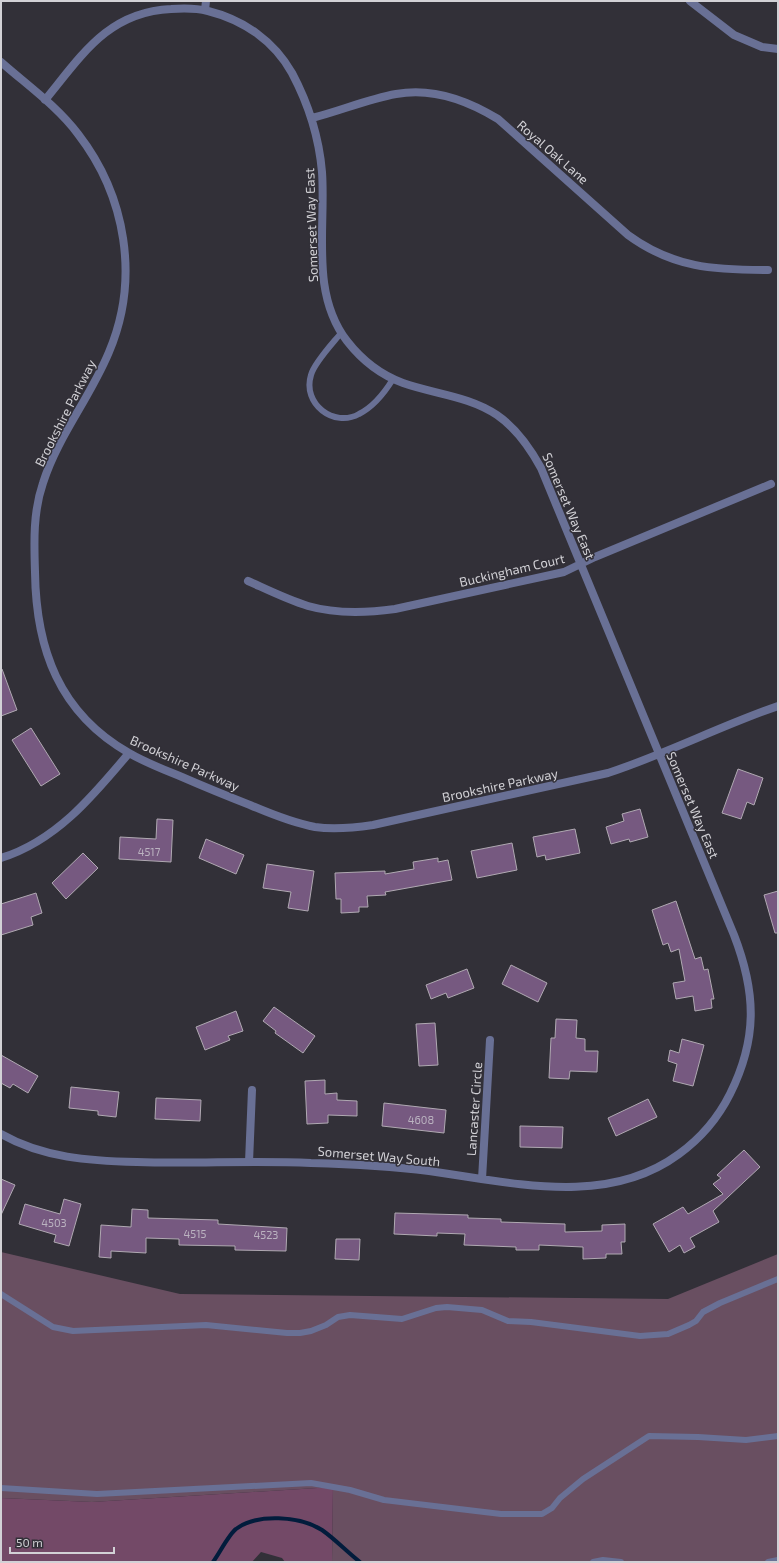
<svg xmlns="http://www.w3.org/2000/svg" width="779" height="1563" font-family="'Exo 2',sans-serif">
  <rect width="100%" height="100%" fill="#323038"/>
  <path fill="#694f61" d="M1,1252L180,1294L668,1299L778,1254V1562H332L333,1487L92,1502L1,1498Z"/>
  <path fill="#734967" d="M333,1487L332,1562H285L282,1558L261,1552L252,1562H1V1498L92,1502Z"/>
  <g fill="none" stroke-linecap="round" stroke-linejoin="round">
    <path stroke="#021c3c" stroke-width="4" d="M213,1562C219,1554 229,1534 236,1529C257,1513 300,1516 322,1530C335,1539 347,1552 360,1562"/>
  </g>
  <path fill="#765980" stroke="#b0a9b2" d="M1,669H2L17,710L1,716Z
    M31,728L60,774L41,786L12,740Z
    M738,769L763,778L754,805L747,802L741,819L722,813Z
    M640,809L648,837L630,842L629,839L611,844L606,827L624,821L622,814Z
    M157,819L173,820L171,862L119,859L120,837L156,839Z
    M575,829L580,853L546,860L545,855L537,857L533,837Z
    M206,839L244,855L236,874L199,858Z
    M512,843L517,870L477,878L471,851Z
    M83,853L98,868L66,899L52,883Z
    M438,858V862L448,860L452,880L385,892L386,895L367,896L368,907H359V912L341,913V899H336L335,873L385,871V874L414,869L413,862Z
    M267,864L314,871L308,911L288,908L291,892L263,888Z
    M778,891V933H775L764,895Z
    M36,893L42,913L31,917L33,925L1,935V904Z
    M676,901L695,959L701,957L704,970L708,969L714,999H711L712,1008L695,1011L693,996L676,999L673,983L685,981L679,949L671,952L668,943L663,945L652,910Z
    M511,965L547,983L538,1002L502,984Z
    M467,969L474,988L448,998L446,993L431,999L426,985Z
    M274,1007L315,1036L303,1053L275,1033L276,1031L263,1021Z
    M236,1011L243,1031L228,1036L230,1040L205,1050L196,1027Z
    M556,1019L577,1020L576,1038L585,1039V1051H598L597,1072L570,1071L569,1079L549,1078L551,1038H555Z
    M435,1023L438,1065L419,1066L416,1024Z
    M682,1039L704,1045L693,1086L673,1081L677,1064L668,1061L670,1050L679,1053Z
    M1,1055L38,1076L28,1093L13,1084L10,1088L1,1083Z
    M325,1080V1094L337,1093V1100L357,1101V1116L328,1115V1123L307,1124L305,1081Z
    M71,1087L119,1092L116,1117L98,1115V1111L69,1108Z
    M156,1098L201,1100L200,1121L155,1119Z
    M648,1099L657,1117L616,1136L608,1118Z
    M384,1103L446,1110L444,1133L382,1126Z
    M520,1126L563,1127L562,1148L520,1147Z
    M744,1150L760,1167L713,1211L719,1222L690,1238L695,1247L684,1253L680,1245L669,1252L653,1224L683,1207L688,1214L723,1194L713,1184L721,1178L717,1175Z
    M1,1179L15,1185L1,1215Z
    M64,1199L81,1204L69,1246L54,1242L56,1235L19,1224L25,1204L60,1214Z
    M132,1209L148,1210V1218L218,1220V1224L287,1228L286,1251L235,1250V1246L179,1245V1239L146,1238V1253L111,1251V1258L99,1257L101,1225L131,1227Z
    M395,1213L468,1215V1218L501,1219V1222L565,1224V1232L602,1231V1225L625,1224V1242H621L622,1254H606V1258L583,1259V1247L539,1245V1250H516V1247L464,1245L465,1234L437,1233V1236L394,1234Z
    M336,1239H360L359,1260L335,1259Z"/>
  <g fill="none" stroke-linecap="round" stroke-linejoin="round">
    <path stroke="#697095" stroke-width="6" d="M341,333C333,343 314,363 311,375C302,404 334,428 359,414C373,407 385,392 393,379
      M1,1294L53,1327L73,1331L206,1325L287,1333H300L311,1331L326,1325L338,1317L350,1315L402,1319L436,1308L447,1307L482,1310L508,1321L531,1322L640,1336L668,1334L689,1325L696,1321L703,1312L720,1303L778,1279
      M1,1488L97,1494L311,1483L350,1490L384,1500L501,1514H542L552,1508L560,1498L583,1479L649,1436L698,1437L746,1440L778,1436
      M593,1562L603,1560L621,1562
      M768,1562L778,1560"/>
    <path stroke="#697095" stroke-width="8" d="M690,1L734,35L762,47L778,49
      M205,10L206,1
      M1,62C27,85 57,106 78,134C126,196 140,279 109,352C90,398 58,436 43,483C33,512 34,542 35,572C36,649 59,713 129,753C146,763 165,770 182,777C205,787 227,796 250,805C271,814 293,823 315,827C335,830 353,828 373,825L608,773C666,754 720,726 778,706
      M312,118C340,111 368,99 396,94C433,87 467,100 498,119L628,235C673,268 714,270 768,270
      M248,581C268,590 288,600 308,606C336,614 366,613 395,609L564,572L595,557L771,484
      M1,858C56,841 93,796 129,753
      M1,1134C43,1158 90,1161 137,1162C195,1164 253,1160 311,1163C350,1164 390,1166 429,1171C511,1182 606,1208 679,1154C701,1138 718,1118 730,1094C758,1038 756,992 734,935L541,468C530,448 516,428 497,415C469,396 434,394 403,383C381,375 361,359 347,341C310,293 326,228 322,172C319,137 309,105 292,73C274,41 244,20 208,11C196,8 184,8 171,9C108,12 82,55 45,100
      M249,1162L252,1090
      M482,1179L490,1040"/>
  </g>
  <g text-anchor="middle" stroke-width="3" stroke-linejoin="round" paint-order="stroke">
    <g font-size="11" fill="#bbb3c0">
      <text x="149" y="856">4517</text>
      <text x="421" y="1124">4608</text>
      <text x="54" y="1227">4503</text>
      <text x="195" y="1238">4515</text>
      <text x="266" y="1239">4523</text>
    </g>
    <g font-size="13" fill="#d2d1d6" stroke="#323038">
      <text transform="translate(553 152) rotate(41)" y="5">Royal Oak Lane</text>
      <text transform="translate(311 225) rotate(-92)" y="5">Somerset Way East</text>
      <text transform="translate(65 413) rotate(-63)" y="5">Brookshire Parkway</text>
      <text transform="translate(569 506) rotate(67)" y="5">Somerset Way East</text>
      <text transform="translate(512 570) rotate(-13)" y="5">Buckingham Court</text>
      <text transform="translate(185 763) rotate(24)" y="5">Brookshire Parkway</text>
      <text transform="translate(500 785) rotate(-12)" y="5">Brookshire Parkway</text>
      <text transform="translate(693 805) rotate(67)" y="5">Somerset Way East</text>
      <text transform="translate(474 1109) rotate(-86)" y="5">Lancaster Circle</text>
      <text transform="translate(379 1156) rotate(5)" y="5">Somerset Way South</text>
    </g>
  </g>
  <rect width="779" height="1563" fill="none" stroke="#d2d1d6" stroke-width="4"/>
  <path d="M10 1547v6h104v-6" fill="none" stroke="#d2d1d6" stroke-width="2"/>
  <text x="16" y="1547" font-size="12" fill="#d2d1d6" stroke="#323038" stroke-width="3" paint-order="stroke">50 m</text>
</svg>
